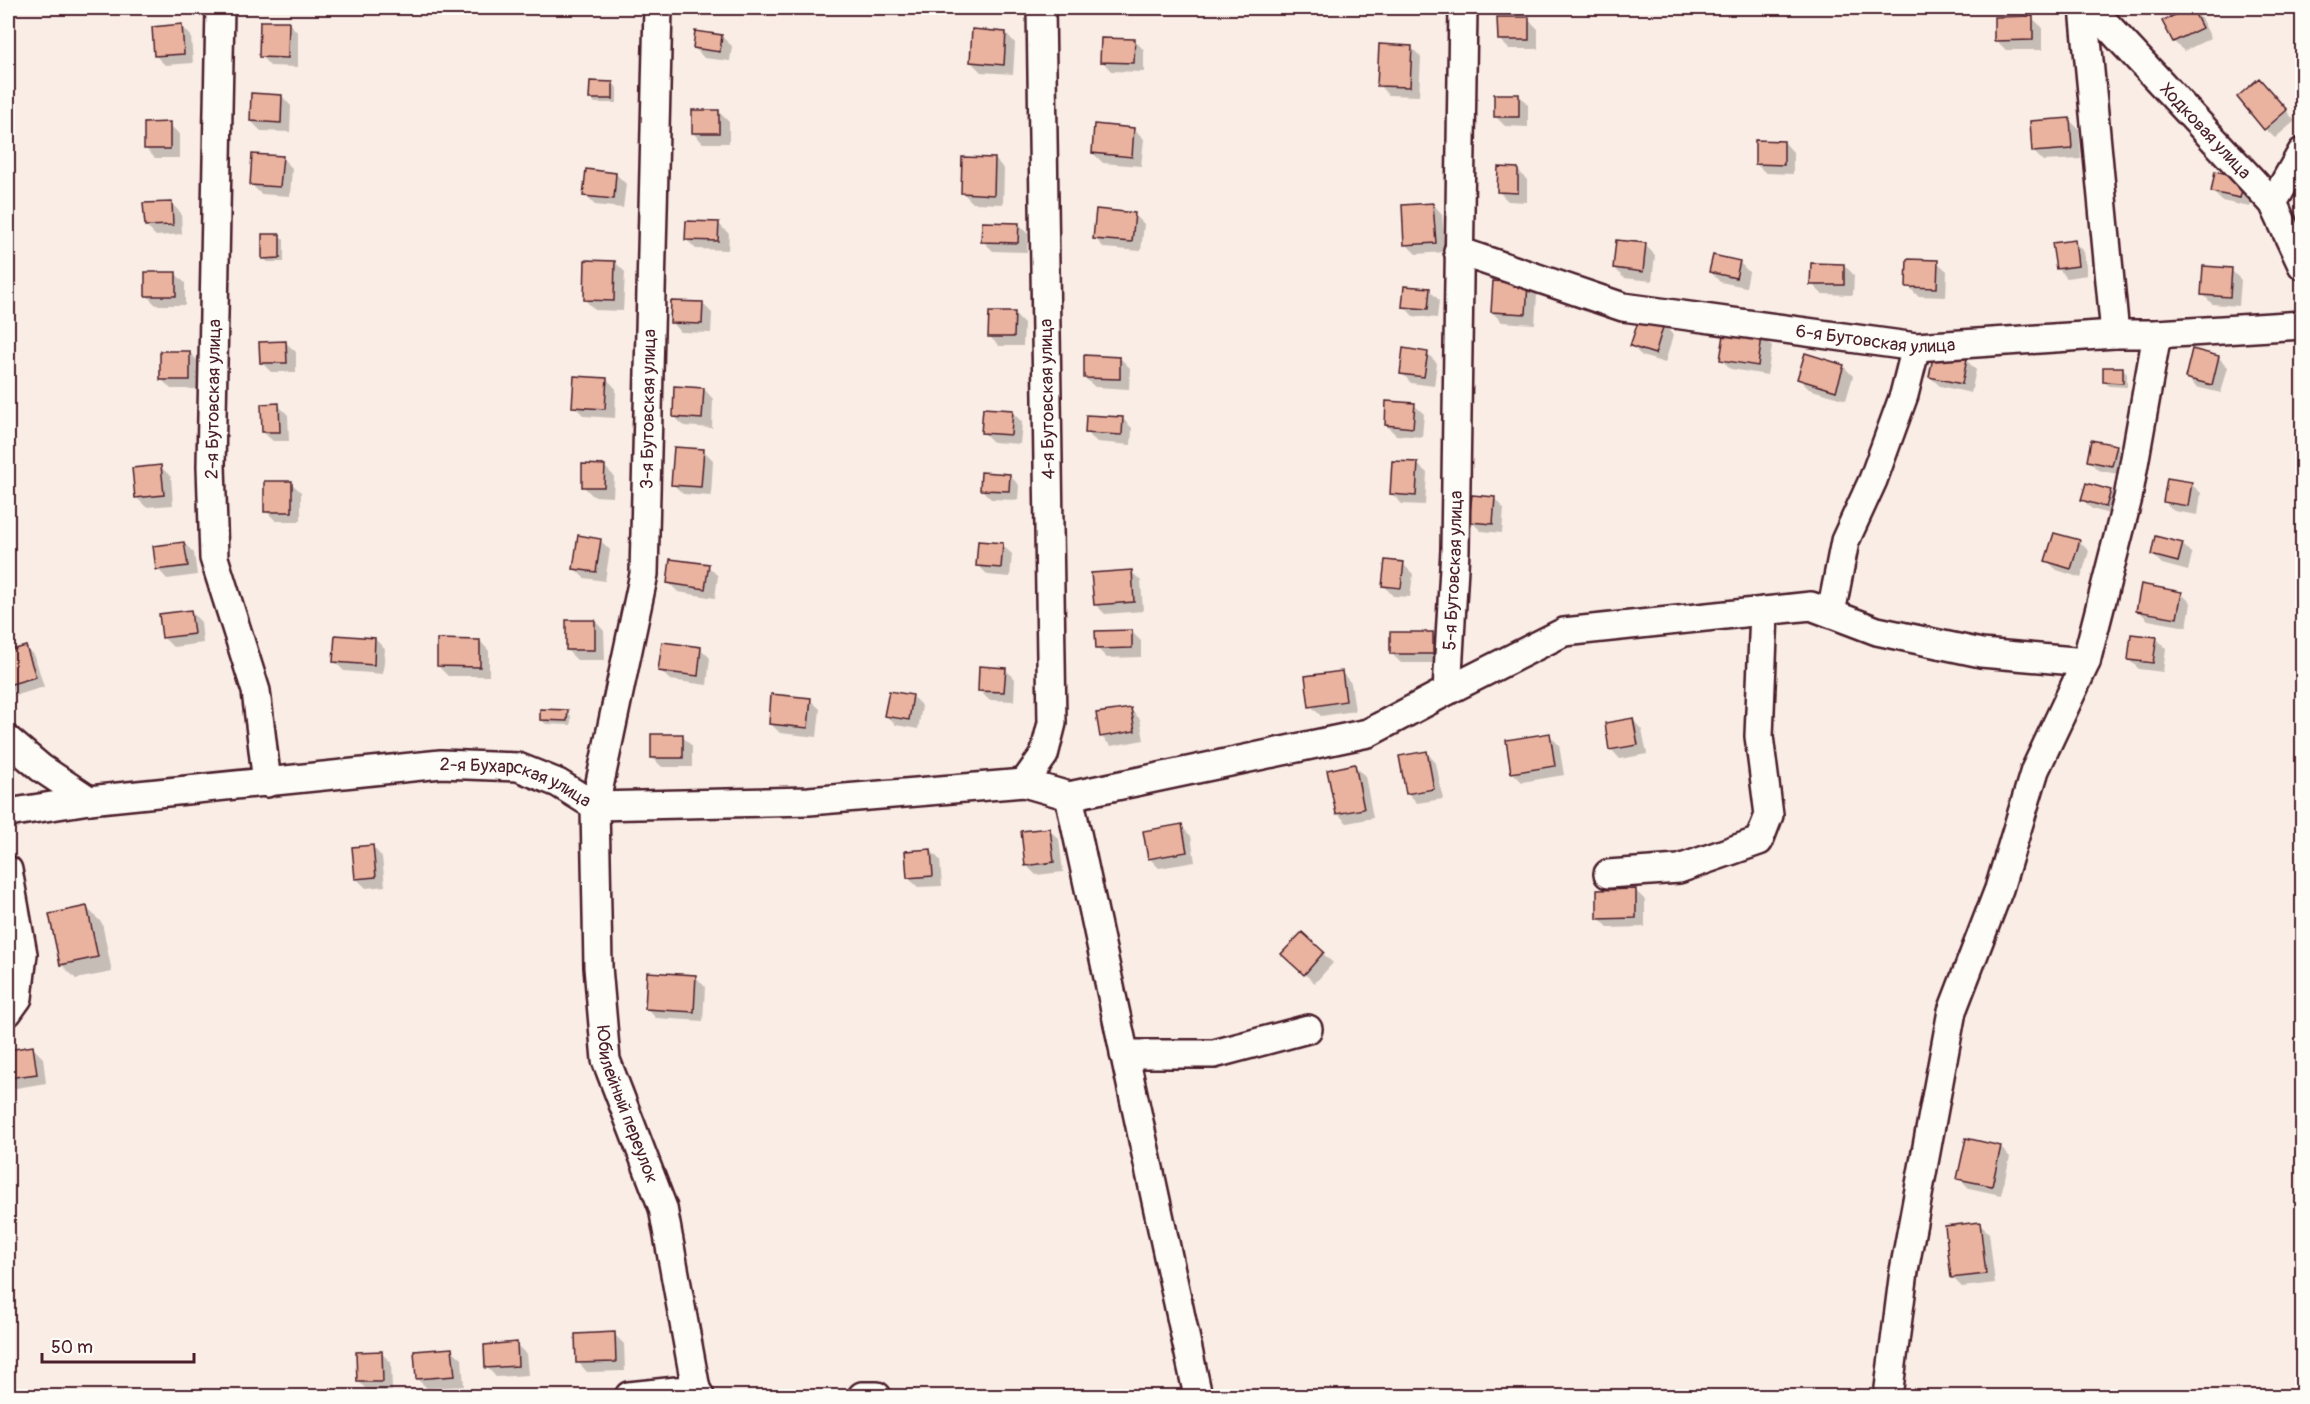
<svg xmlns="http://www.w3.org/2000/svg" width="2310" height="1404" font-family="Pangolin,sans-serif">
  <rect width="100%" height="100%" fill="#f9ede5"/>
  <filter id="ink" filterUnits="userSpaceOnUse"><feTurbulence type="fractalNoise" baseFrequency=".0167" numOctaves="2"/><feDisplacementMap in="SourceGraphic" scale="12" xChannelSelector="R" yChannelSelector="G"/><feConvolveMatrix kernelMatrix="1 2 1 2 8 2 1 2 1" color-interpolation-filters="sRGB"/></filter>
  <g filter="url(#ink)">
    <path fill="#0003" d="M160,8H191L162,9Z
      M2191,9L2201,18L2211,38L2184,51L2174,42L2165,22Z
      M2032,18L2042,27V50H2006L1996,40Z
      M1528,19L1538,29V49H1509L1499,39Z
      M289,23L298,33V67L270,66L261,56Z
      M182,26L191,36L193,63L165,65L155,55Z
      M1006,33L1015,43L1013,74L981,72L971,62Z
      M722,37L732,46L730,61L704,58L695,48Z
      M1134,40L1144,50V72L1111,71L1102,61Z
      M1411,47L1421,57L1419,96L1388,95L1379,85Z
      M613,83L617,88V103H595L591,98Z
      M2269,90L2295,121L2275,138L2265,129Z
      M1519,95L1528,105V127L1505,126L1495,116Z
      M282,96L291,106L290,132L261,131L251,121Z
      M719,112L729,122V143H703L693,133Z
      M2069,120L2079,129L2081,159L2043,161L2033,151Z
      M169,124L179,134V158H155L145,148Z
      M1134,129L1144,139L1141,166L1103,163L1093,153Z
      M1784,142L1793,152V174L1766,173L1756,164Z
      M282,158L292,168L290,196L261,194L251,184Z
      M995,159L1004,169L1003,204L973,203L963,193Z
      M1518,170L1527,180V202L1508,201L1498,191Z
      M616,174L626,184L623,208L595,205L585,195Z
      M2254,189L2250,207L2222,201L2212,191Z
      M171,203L181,213L182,234L156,236L146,226Z
      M1433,204L1442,214L1445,252L1416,254L1406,244Z
      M1134,214L1144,224L1141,251L1104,248L1095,238Z
      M719,224L729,234L728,250L696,249L686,239Z
      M1018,224L1028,234L1027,252L993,251L983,241Z
      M280,236L284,240V262H268L263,258Z
      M2074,242L2084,252L2087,275L2067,278L2057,268Z
      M1645,245L1655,255L1652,281L1624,278L1614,268Z
      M615,262L625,272L623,311L595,310L585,300Z
      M1739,262L1749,272L1746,287L1720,282L1711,272Z
      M1937,262L1947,271L1946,297L1918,296L1908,286Z
      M1844,265L1854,275L1853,295L1822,294L1812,284Z
      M2231,270L2241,280L2239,306L2212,304L2203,294Z
      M175,273L185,283V305H156L146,295Z
      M1527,285L1537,295L1535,324L1502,322L1492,312Z
      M1429,290L1439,300L1437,318L1413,316L1404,306Z
      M702,303L712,313L711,333L681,332L672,322Z
      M1014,314L1024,324L1023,346H999L989,336Z
      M1664,325L1673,335L1665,363L1642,356L1632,346Z
      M1762,337L1772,347L1767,375L1731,369L1721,359Z
      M286,343L296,352V372H271L261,362Z
      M189,352L199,362V389H171L161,379Z
      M1427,353L1437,363L1434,386L1411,383L1402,373Z
      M2218,357L2228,367L2221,393L2196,387L2187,377Z
      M1120,358L1130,368L1129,389L1095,387L1085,378Z
      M1966,360L1976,370L1971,393L1940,386L1930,377Z
      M1843,366L1853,376L1846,400L1809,389L1799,379Z
      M2123,369L2127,373V387L2109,386L2105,382Z
      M607,379L616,389L615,418L584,416L574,406Z
      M704,389L713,399L712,428L684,426L674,416Z
      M278,405L288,415L289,441H273L263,432Z
      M1414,405L1424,414L1422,437L1396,435L1386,425Z
      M1012,412L1022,422L1020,444L993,442L983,432Z
      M1122,418L1132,428L1131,445L1097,442L1087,433Z
      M2116,446L2126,456L2122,475L2098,470L2088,460Z
      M703,450L713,460L711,496L683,494L673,484Z
      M1417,464L1427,473L1425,505L1402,504L1392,494Z
      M604,466L614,476L613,497L593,496L583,486Z
      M161,467L171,477L173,505L146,507L136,497Z
      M1009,475L1019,485L1018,500L991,499L981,489Z
      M291,483L301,492V521H276L266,511Z
      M2191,484L2201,493L2198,515L2174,511L2164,501Z
      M2110,491L2120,501L2116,516L2092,509L2083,500Z
      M1495,499L1504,509L1502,533L1481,531L1471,521Z
      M600,540L610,550L605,581L584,578L574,568Z
      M2079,541L2089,551L2081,578L2057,570L2047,561Z
      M184,543L194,553L197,575L167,579L158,569Z
      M2182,544L2192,554L2188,571L2162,564L2152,554Z
      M1002,545L1012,554L1010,577L988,575L978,565Z
      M1403,564L1413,574L1410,597L1393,596L1384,586Z
      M708,566L718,576L715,598L678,592L668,582Z
      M1131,571L1141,581L1143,611L1105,614L1095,604Z
      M2181,593L2191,603L2187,627L2148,620L2138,610Z
      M191,612L201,622L203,643L173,647L163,637Z
      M595,621L604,631L605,660H577L567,650Z
      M1131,631L1141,641V657L1107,658L1097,648Z
      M1432,634L1442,644V663H1401L1391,653Z
      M2156,638L2166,648L2163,672L2139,669L2129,660Z
      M375,639L385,649L383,674L344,671L334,661Z
      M480,641L489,651V676H448L438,666Z
      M26,647L35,657L44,687L17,695L8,686V653Z
      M700,648L710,658L707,685L670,680L660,670Z
      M1005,669L1015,679L1014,701L989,700L979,690Z
      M1342,673L1351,683L1355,711L1321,716L1311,706Z
      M913,697L922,706L918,729L896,725L886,716Z
      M810,700L820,709L817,737L780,733L770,723Z
      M1130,709L1140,719L1144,740L1111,746L1101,736Z
      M567,711L571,716V725L546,724L541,720Z
      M1633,720L1642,730L1647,754L1620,759L1611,749Z
      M1549,735L1559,745L1564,775L1522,782L1512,772Z
      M682,736L692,746V767H662L652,757Z
      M1427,753L1436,763L1443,799L1417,803L1408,793Z
      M1355,766L1365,776L1373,818L1347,823L1337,813Z
      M1181,826L1191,836L1195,862L1159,868L1149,858Z
      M1049,830L1059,839L1063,872L1036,875L1026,865Z
      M373,847L382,857L385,886L366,888L356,878Z
      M930,850L940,860L942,886L918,887L908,878Z
      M1635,890L1645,900V927L1609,928L1599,918Z
      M87,908L102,923L112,972L76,979L61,964Z
      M1302,934L1333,963L1315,983L1293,964Z
      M696,977L705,987L703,1021L656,1018L646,1008Z
      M33,1048L43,1058L46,1083L10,1089L8,1086V1051Z
      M2000,1147L2010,1157L2001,1195L1969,1188L1959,1178Z
      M1979,1224L1989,1233L1995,1283L1962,1287L1952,1277Z
      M614,1334L624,1344L625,1371L587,1372L578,1362Z
      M516,1344L526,1354L528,1375L496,1377L487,1367Z
      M452,1350L462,1359L464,1386L427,1388L417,1379Z
      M381,1353L391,1362L392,1391H368L358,1381Z"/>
    <path fill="#eab39f" stroke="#4a1f2b" stroke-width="1.5" d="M2190,8H2192L2202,28L2173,42L2162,21Z
      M2033,16V40L1994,41V17Z
      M1497,17H1529V40H1498Z
      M260,21H289L288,58L259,57Z
      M182,24L184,54L154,56L152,27Z
      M972,29L1006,32L1004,65L970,62Z
      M695,31L722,35L720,52L693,48Z
      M1101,38L1135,39L1134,63L1100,62Z
      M1379,44L1412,46L1410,87L1377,86Z
      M2259,78L2287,110L2264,130L2237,97Z
      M590,81L613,82V99H589Z
      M251,93L282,95L281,123L250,121Z
      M1494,94H1519V117H1494Z
      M692,110H719V133H692Z
      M2070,118L2072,149L2032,152L2030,121Z
      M170,122V149H144V123Z
      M1094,124L1134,128L1132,157L1092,153Z
      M1755,140L1784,141V165L1755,164Z
      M252,154L283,156L280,187L250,185Z
      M962,157L995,158L994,195L961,193Z
      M1498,167L1518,168V193L1497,192Z
      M586,169L616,173L614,199L583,196Z
      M2215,171L2245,178L2240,198L2211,192Z
      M172,202L173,225L145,226L143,203Z
      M1433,203L1436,243L1404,245L1402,205Z
      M1096,209L1135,213L1132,242L1093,239Z
      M686,221L719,222L718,241L685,240Z
      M982,222L1019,223L1018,243L981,242Z
      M262,234H280V258L262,259Z
      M1616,240L1646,243L1643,272L1613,268Z
      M2075,240L2078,266L2056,269L2052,243Z
      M1713,255L1740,261L1736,278L1709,272Z
      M1907,259L1938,260L1937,288L1906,287Z
      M585,260L615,261L614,301L584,300Z
      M1811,263L1844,264V285H1810Z
      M2203,266L2232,268L2230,297L2201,295Z
      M145,272H176V296H145Z
      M1493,281L1528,284L1526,314L1491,312Z
      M1404,286L1430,288L1428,309L1402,307Z
      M671,301L703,302L702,324L670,323Z
      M989,312H1015L1014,337H988Z
      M1640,316L1664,324L1655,354L1630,346Z
      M1725,329L1762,336L1758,366L1720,360Z
      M286,341L287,363H260L259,342Z
      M1403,348L1428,352L1424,377L1400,374Z
      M2192,349L2219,356L2212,385L2185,378Z
      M160,351H190V380H160Z
      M1934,352L1967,359L1962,384L1929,377Z
      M1805,353L1844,365L1836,391L1797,379Z
      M1084,355L1120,357V379L1084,378Z
      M2103,367H2123V383L2103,382Z
      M574,376L607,378L605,409L572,407Z
      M674,386L704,388L702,419L673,417Z
      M1386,401L1415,403L1413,428L1385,425Z
      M279,403L280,432H262L261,404Z
      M983,408L1013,410L1011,435L981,433Z
      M1086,415L1123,417L1122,435L1085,433Z
      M2091,440L2117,445L2112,466L2087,461Z
      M674,447L704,449L701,487L671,485Z
      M1392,461L1418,462L1416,496L1390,494Z
      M582,464L605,465L604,487H582Z
      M161,465L164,495L135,498L132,468Z
      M981,472L1010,474L1009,491L980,490Z
      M2167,478L2192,482L2188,506L2163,502Z
      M264,481H292V512H264Z
      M2086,483L2111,490L2106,507L2081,500Z
      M1472,495L1495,497L1493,524L1469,522Z
      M2054,533L2080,540L2071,569L2045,561Z
      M578,535L601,539L596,572L573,569Z
      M2155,536L2183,543L2178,562L2151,555Z
      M978,541L1003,543L1001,568L976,566Z
      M184,542L188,566L156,570L153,546Z
      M670,559L709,564L705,589L667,583Z
      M1385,560L1404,562L1401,588L1382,586Z
      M1132,570L1134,602L1094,605L1091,573Z
      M2141,584L2182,592L2177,618L2136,611Z
      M191,610L194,634L162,638L159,614Z
      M566,620H595V650H566Z
      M1132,630V648L1096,649L1095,631Z
      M1390,632H1433V654H1390Z
      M2131,634L2157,637L2153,663L2128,660Z
      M335,635L375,638L374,665L333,662Z
      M437,639L480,640V667L437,666Z
      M662,642L701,647L698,676L658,671Z
      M26,646L36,677L8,685V651Z
      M979,666L1006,668L1004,692L978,691Z
      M1342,671L1346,701L1309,707L1305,676Z
      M889,691L913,695L909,720L884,716Z
      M771,694L811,698L808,728L769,724Z
      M1131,708L1135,731L1100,737L1096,713Z
      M540,709L568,710L567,721L540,720Z
      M1633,718L1638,745L1609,750L1605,723Z
      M1550,733L1555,766L1511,773L1506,740Z
      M651,734H683V758H651Z
      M1427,751L1434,789L1406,794L1399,756Z
      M1355,764L1364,809L1336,814L1327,770Z
      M1182,824L1187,852L1148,859L1143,831Z
      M1050,828L1054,862L1025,866L1021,831Z
      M373,845L376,877L355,879L352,847Z
      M931,849L933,876L907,878L905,851Z
      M1636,889V918L1597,919V890Z
      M87,906L98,957L60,965L49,914Z
      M1302,932L1324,952L1304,975L1281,954Z
      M647,972L696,975L694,1012L645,1009Z
      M33,1046L37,1074L8,1078V1050Z
      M1966,1138L2001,1146L1992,1186L1957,1179Z
      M1980,1222L1986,1274L1951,1278L1945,1226Z
      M615,1332L616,1362L576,1363L575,1334Z
      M517,1342L518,1366L485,1368L484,1345Z
      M452,1348L455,1376L416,1379L414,1351Z
      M382,1351L383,1382H357L356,1352Z"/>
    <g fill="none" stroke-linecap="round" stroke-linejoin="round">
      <defs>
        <g id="minor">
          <path d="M220,8L211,466L214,558L256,691L267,783"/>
          <path id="s1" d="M658,8L644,574L595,806L598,967L606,1060L663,1208L696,1389L700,1396"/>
          <path d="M2084,8L2115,334"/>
          <path id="s2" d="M2091,8L2273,203L2302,265"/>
          <path d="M2273,203L2302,152"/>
          <path id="s3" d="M1458,251L1623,307L1916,347L2115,334H2157L2302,325"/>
          <path d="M1831,613L1845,541L1873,480L1904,395L1916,347"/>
          <path d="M1447,691L1564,632L1811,606L1877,631L1981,653L2086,662"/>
          <path d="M8,740L41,768L89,800"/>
          <path d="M1024,783L1044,755L1052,723L1041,8"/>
          <path d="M1069,796L1198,1396"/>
          <path id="s4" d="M8,813L89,800L441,764L518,767L558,783L595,806L809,801L1024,783L1069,796L1368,733L1447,691L1455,550L1463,8"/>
          <path d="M8,870L23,954L18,998L8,1012"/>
          <path d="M1608,874L1679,869L1759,841L1769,815L1759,736L1764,611"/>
          <path d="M1124,1054H1214L1308,1029"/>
          <path d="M629,1396L696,1389"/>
          <path d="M862,1396H877"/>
          <path d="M1888,1396L1904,1271L1952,1011L1999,889L2035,770L2086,662L2128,498L2157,334"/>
        </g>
      </defs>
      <use href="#minor" stroke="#4a1f2b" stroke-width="32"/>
      <use href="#minor" stroke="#fdfcf7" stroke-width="27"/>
    </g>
  </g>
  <g text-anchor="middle" stroke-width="4.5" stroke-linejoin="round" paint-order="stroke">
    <g font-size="18" fill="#4a1f2b" stroke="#fdfcf7">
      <text dy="6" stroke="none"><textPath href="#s2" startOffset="168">Ходковая улица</textPath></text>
      <text dy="6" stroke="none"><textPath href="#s3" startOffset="429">6-я Бутовская улица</textPath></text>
      <text transform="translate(213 399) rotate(-89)" y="6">2-я Бутовская улица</text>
      <text transform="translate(1047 399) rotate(-91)" y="6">4-я Бутовская улица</text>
      <text transform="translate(648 409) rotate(-89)" y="6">3-я Бутовская улица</text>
      <text dy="6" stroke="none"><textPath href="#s4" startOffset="1592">5-я Бутовская улица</textPath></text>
      <text dy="6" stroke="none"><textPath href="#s4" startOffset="514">2-я Бухарская улица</textPath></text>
      <text dy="6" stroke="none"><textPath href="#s1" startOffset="1106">Юбилейный переулок</textPath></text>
    </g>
  </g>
  <rect width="2310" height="1404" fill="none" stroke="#fdfcf7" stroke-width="30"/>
  <rect x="15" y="15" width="2280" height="1374" fill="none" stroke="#4a1f2b" stroke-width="2" filter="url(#ink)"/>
  <path d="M42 1353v9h152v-9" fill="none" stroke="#4a1f2b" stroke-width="3"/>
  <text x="51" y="1353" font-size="18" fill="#4a1f2b" stroke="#fdfcf7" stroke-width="4.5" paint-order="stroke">50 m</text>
</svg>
